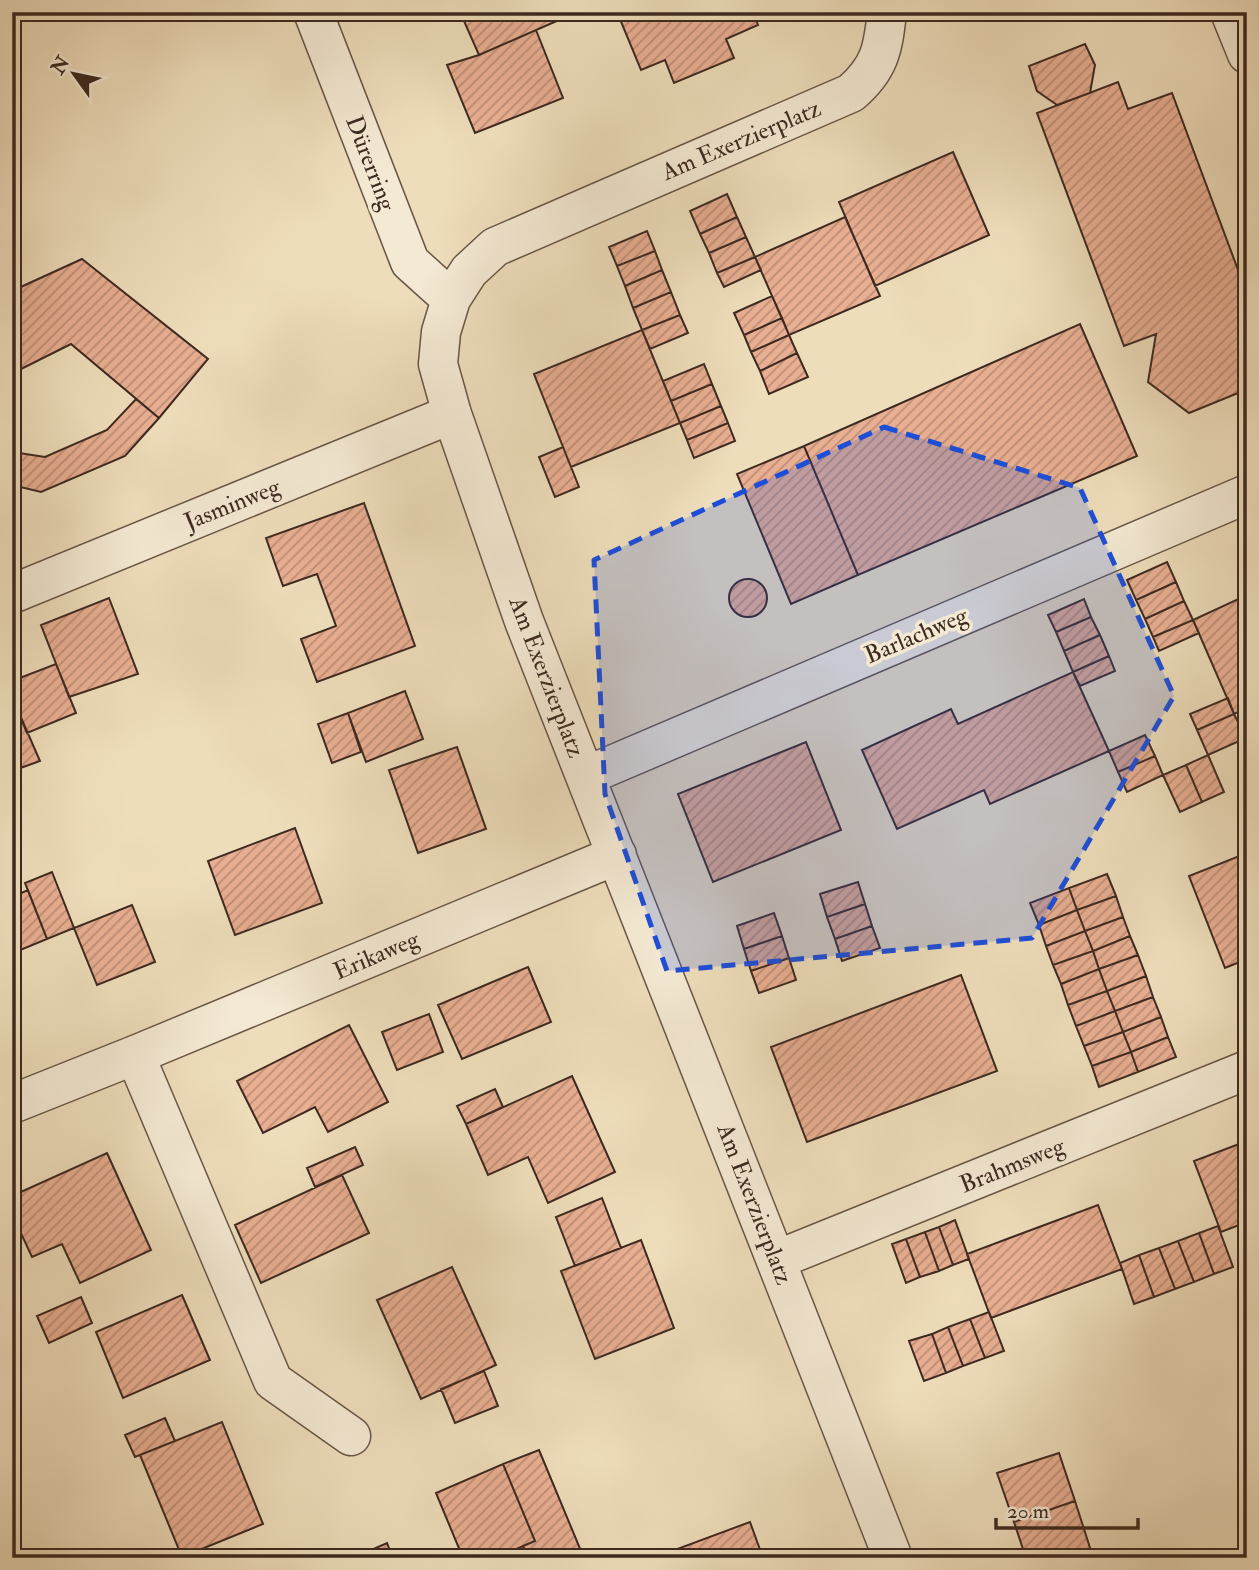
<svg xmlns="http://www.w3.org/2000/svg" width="1259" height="1570" font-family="'IM FELL Double Pica',serif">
  <defs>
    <pattern id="building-hatch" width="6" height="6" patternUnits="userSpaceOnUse" patternTransform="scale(1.75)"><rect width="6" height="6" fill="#e9af92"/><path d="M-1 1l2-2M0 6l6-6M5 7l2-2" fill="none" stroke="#be8e77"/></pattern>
  </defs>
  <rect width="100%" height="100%" fill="#edb"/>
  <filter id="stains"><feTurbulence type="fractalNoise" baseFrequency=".00286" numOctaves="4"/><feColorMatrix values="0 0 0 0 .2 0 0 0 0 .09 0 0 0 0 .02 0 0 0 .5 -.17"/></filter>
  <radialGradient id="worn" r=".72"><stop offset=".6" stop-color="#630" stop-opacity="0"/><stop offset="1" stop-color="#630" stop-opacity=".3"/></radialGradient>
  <path fill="url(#building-hatch)" stroke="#3d2920" stroke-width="2" d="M460,12H504L506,17L516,12H564L566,17L479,55Z
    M617,12H753L758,25L726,39L734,58L674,83L665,60L641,70Z
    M536,30L563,98L475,133L447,65L479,55Z
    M1085,44L1095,65L1090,93L1057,105L1037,91L1029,66Z
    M1118,82L1128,109L1172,93L1247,294V374L1243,391L1189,413L1148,382L1156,334L1124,346L1037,113Z
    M953,152L989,235L875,286L839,202Z
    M727,194L737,217L700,234L690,211Z
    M737,217L746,237L709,253L700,234Z
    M845,217L880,296L789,335L755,257Z
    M647,231L655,251L617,266L609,247Z
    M746,237L755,257L717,273L709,253Z
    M655,251L662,270L625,286L617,266Z
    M755,257L761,270L724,287L717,273Z
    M82,259L208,359L159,418L71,344L15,372L12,385V291Z
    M662,270L671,292L633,308L625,286Z
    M671,292L680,315L642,330L633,308Z
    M772,296L782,318L744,335L734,313Z
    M680,315L688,333L650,349L642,330Z
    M782,318L789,335L751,352L744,335Z
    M1080,324L1137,456L858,575L804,446Z
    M642,330L680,423L571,467L534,374Z
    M789,335L797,353L760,371L751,352Z
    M797,353L808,377L769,394L760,371Z
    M704,364L712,384L671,401L663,381Z
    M712,384L721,406L680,423L671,401Z
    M136,399L159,418L125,456L41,492L12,485V452L45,457L107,430Z
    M721,406L728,423L687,440L680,423Z
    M728,423L735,441L694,458L687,440Z
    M804,446L858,575L791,604L737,474Z
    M563,447L579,487L555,497L539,457Z
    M364,503L415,646L317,682L301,639L336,626L317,574L283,586L266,538Z
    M1167,562L1176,582L1136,600L1127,580Z
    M729 598a19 19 0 1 1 38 0a19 19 0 1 1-38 0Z
    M1176,582L1184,601L1145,619L1136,600Z
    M1247,595V708L1234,714L1193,620Z
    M109,598L138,674L69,697L41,625Z
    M1084,599L1091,617L1056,632L1048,615Z
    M1184,601L1193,620L1153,637L1145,619Z
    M1091,617L1100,635L1064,651L1056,632Z
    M1193,620L1199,633L1159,651L1153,637Z
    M1100,635L1109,656L1073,672L1064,651Z
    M1109,656L1115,671L1080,686L1073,672Z
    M56,664L76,713L27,733L12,697V681Z
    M1073,672L1109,751L990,804L984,790L897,829L862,750L951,709L958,724Z
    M405,691L423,739L366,762L348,713Z
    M12,697L40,761L12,771Z
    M1228,698L1234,714L1197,730L1190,714Z
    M348,713L361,752L332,763L318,724Z
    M1234,714L1246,738L1208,755L1197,730Z
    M1145,735L1155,756L1118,772L1109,751Z
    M806,742L841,830L713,882L678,794Z
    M457,747L486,829L418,853L389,770Z
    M1208,755L1224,792L1202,802L1186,765Z
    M1155,756L1163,775L1127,792L1118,772Z
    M1186,765L1202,802L1180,812L1163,775Z
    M295,828L322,903L235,935L208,861Z
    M1247,853V959L1225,968L1189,876Z
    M52,872L74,928L47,939L25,883Z
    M1107,874L1116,896L1077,910L1069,888Z
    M858,882L865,904L827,917L820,894Z
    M1069,888L1077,910L1039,925L1030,903Z
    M28,890L47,939L18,951L12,937V897Z
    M1116,896L1123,917L1085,931L1077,910Z
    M865,904L872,926L835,939L827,917Z
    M132,905L155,962L97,985L74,928Z
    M1077,910L1085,931L1046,946L1039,925Z
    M774,913L782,936L744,949L737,926Z
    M1123,917L1130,936L1093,951L1085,931Z
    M872,926L880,948L842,961L835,939Z
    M1085,931L1093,951L1053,965L1046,946Z
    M782,936L789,958L751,971L744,949Z
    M1130,936L1138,955L1099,969L1093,951Z
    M1093,951L1099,969L1061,984L1053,965Z
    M1138,955L1146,976L1107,991L1099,969Z
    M789,958L796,980L759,993L751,971Z
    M528,967L551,1022L462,1059L438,1005Z
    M1099,969L1107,991L1068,1005L1061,984Z
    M961,975L997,1071L807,1142L771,1047Z
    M1146,976L1153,997L1115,1011L1107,991Z
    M1107,991L1115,1011L1076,1026L1068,1005Z
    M1153,997L1161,1017L1123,1032L1115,1011Z
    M1115,1011L1123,1032L1084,1046L1076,1026Z
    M429,1014L443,1052L397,1070L382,1032Z
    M1161,1017L1168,1037L1131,1052L1123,1032Z
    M349,1025L388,1102L328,1132L315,1107L263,1133L237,1081Z
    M1123,1032L1131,1052L1092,1066L1084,1046Z
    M1168,1037L1176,1057L1138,1072L1131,1052Z
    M1131,1052L1138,1072L1099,1087L1092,1066Z
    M572,1076L615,1172L548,1203L528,1157L488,1175L466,1124Z
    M495,1089L503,1107L466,1124L457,1106Z
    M1247,1141V1222L1221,1232L1194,1161Z
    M355,1147L363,1165L315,1187L307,1168Z
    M107,1153L151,1250L80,1283L62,1244L32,1257L12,1214V1196Z
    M342,1175L369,1233L261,1283L235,1225Z
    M602,1198L621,1248L575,1266L556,1217Z
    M1098,1205L1122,1269L991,1318L967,1254Z
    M955,1220L969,1259L953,1265L939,1227Z
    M1218,1226L1233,1267L1214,1274L1199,1233Z
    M939,1227L953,1265L939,1271L925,1232Z
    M925,1232L939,1271L920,1277L906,1239Z
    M1199,1233L1214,1274L1194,1282L1178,1241Z
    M906,1239L920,1277L906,1283L892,1244Z
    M641,1240L674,1328L595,1359L561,1271Z
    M1178,1241L1194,1282L1175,1289L1159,1248Z
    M1159,1248L1175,1289L1154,1297L1139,1255Z
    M1139,1255L1154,1297L1134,1304L1120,1263Z
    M452,1267L496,1365L421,1399L377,1300Z
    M182,1295L210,1360L123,1398L96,1332Z
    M81,1297L92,1323L49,1343L37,1316Z
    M989,1312L1004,1351L985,1358L970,1319Z
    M970,1319L985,1358L963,1366L948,1327Z
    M1247,1321V1343L1240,1324Z
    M948,1327L963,1366L946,1373L932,1334Z
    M932,1334L946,1373L924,1381L909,1341Z
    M484,1371L498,1406L455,1423L441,1389Z
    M165,1418L175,1441L135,1457L125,1435Z
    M222,1422L263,1524L182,1557L140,1455Z
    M539,1450L581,1551L563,1558H528L523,1546L535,1541L503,1464Z
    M1059,1453L1075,1501L1014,1522L997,1473Z
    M503,1464L535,1541L496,1558H463L436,1493Z
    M1075,1501L1091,1551L1072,1558H1026L1014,1522Z
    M750,1522L763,1558H662L661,1555Z
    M387,1543L393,1558H353Z
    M523,1546L528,1558H496Z
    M1091,1551L1094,1558H1072Z
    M999,1552L1002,1558H984Z"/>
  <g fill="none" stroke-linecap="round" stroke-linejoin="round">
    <defs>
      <path id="minor" d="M313,12L410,262L451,299
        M887,12C883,49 880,68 851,93L495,247L469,271L451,299L441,332L438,364L452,414L524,621L893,1558
        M1230,12L1247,54
        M12,594L452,414
        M586,776L1247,494
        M135,1055L273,1381L351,1436
        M12,1104L135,1055L617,855
        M776,1260L1247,1070"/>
    </defs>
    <use href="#minor" stroke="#695647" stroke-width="41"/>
    <use href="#minor" stroke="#f4e9d3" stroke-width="38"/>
  </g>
  <path fill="#1d4ed8" fill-opacity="0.2" stroke="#1d4ed8" stroke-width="5" stroke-dasharray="14 9" stroke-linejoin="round" d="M884,427L1080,488L1174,696L1032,938L667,971L605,794L594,560Z"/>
  <g text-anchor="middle" stroke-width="7" stroke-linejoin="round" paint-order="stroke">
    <g font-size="24" fill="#3d2920" stroke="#f4e9d3">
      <text transform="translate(741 140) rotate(-23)" y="8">Am Exerzierplatz</text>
      <text transform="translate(371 163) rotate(69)" y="8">Dürerring</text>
      <text transform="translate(232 504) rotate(-22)" y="8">Jasminweg</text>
      <text transform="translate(916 635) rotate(-23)" y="8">Barlachweg</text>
      <text transform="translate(547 677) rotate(69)" y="8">Am Exerzierplatz</text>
      <text transform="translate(376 955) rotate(-23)" y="8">Erikaweg</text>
      <text transform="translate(1012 1165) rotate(-22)" y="8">Brahmsweg</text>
      <text transform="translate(755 1204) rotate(69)" y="8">Am Exerzierplatz</text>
    </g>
  </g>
  <rect width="1259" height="1570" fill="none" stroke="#edb" stroke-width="42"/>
  <rect x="14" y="14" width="1231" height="1542" fill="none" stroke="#3d2920" stroke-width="3.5"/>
  <rect x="21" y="21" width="1217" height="1528" fill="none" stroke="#3d2920" stroke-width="2"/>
  <g transform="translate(74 74) rotate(303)" stroke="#f4e9d3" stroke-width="5" paint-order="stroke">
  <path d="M0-5L12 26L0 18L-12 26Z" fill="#3d2920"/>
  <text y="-10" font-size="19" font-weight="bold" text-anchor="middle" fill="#3d2920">N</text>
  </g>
  <path d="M996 1518v10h142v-10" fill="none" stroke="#3d2920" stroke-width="3.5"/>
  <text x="1007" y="1518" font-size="21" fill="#3d2920" stroke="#f4e9d3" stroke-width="5" paint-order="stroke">20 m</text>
  <rect width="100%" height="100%" filter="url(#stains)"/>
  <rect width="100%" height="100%" fill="url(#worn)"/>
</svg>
